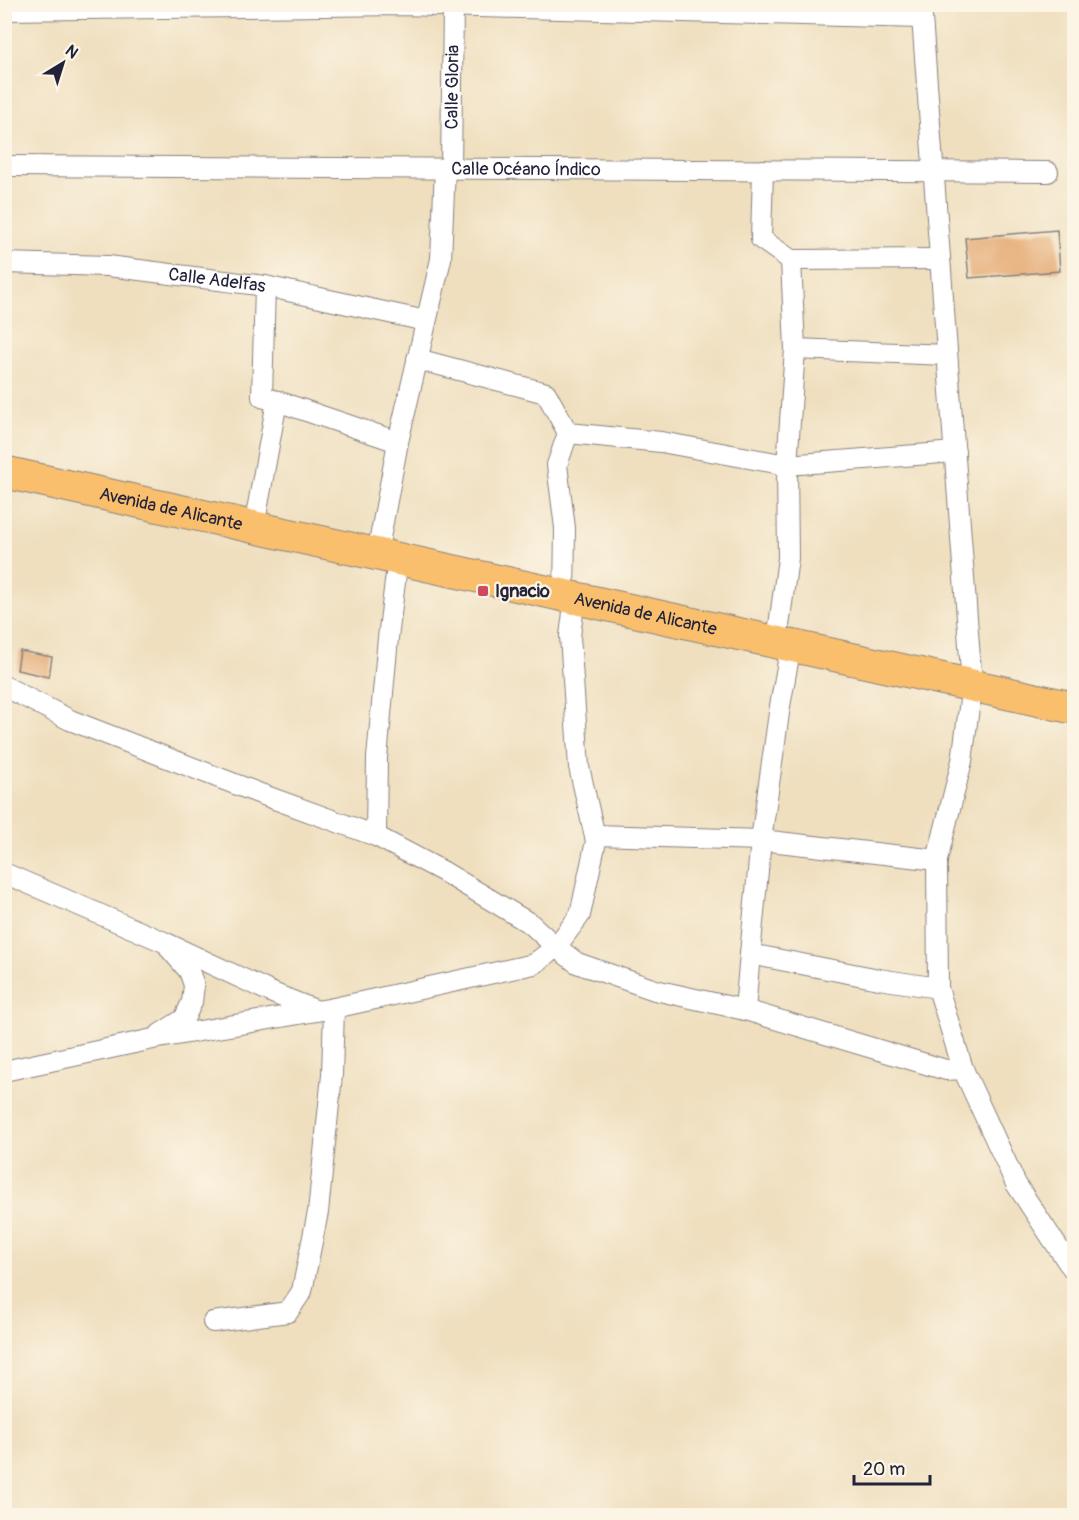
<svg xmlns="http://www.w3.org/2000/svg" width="1079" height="1520" font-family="Pangolin,sans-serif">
  <rect width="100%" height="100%" fill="#fcf5e5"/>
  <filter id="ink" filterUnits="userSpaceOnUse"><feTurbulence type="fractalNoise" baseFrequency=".0167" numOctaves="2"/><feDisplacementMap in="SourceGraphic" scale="12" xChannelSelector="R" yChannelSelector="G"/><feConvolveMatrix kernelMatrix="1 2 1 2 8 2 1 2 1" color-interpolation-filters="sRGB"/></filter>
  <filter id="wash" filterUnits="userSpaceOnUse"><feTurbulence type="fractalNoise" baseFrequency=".008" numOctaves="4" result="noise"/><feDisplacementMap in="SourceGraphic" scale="24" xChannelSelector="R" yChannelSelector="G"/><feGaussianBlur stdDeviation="1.35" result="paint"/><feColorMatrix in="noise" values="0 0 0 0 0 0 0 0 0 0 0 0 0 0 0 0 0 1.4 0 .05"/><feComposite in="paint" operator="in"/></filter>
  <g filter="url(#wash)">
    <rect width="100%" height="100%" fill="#efdfbf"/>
    <g id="blocks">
      <path fill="#e3a46b" d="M1057,230L1060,271L969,278L965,238Z
        M20,651L52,657L49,677L17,670Z"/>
    </g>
  </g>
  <g filter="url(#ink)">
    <use href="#blocks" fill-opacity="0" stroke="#88807d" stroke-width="1.5"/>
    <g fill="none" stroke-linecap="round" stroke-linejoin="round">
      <defs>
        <g id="street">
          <path d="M4,10L401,5L922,18"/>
          <path id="s1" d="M4,166L1048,172"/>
          <path id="s2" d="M451,168L453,6"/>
          <path d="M763,170L761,239L791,260L940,259"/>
          <path d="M791,260L795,349L947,355"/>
          <path id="s3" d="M4,263L108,266L265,286L426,321"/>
          <path d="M417,359L546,393L568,433L661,442L787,465L955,452"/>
          <path d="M277,401L398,442"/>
          <path d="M254,527L277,401L262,397L265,286"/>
          <path d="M377,554L398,442L441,259L445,168"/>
          <path d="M564,595L565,528L557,465L568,433"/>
          <path d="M777,641L788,558L787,465L795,349"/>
          <path d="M791,645L780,706L761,840L937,860L962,761L972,685L921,4"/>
          <path d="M4,686L70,720L258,793L376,836L377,758L388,638L398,558"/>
          <path d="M595,835L761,840L750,954L879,979L938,988L937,860"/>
          <path d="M376,836L444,872L531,924L556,947L580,915L596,841L579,767L570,636L575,597"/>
          <path d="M4,873L164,942L275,994L315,1010"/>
          <path d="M938,988L963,1069L1016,1184L1067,1261L1074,1270"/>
          <path d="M745,1010L750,954"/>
          <path d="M160,1034L184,1019L192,1002L194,985L189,971L170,949"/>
          <path d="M4,1071L153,1039L334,1008L534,964L556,947L577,963L655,990L745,1010L946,1070L963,1069"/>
          <path d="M213,1322L288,1312L302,1291L318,1212L332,1075L334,1008"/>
        </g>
        <g id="primary">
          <path id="s4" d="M4,472L1074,708"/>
        </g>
      </defs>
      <use href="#street" stroke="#88807d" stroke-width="22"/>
      <use href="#primary" stroke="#88807d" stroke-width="34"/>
      <use href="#street" stroke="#fff" stroke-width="20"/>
      <use href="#primary" stroke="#f9bf6d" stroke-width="32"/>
    </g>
  </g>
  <rect fill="#d1495b" stroke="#fcf5e5" stroke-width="2" x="477" y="585" width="12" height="12" rx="3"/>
  <g text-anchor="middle" stroke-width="4.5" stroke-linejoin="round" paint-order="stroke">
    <g font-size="18" fill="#22223b" stroke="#fcf5e5">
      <text dy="6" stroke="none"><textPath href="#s2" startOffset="81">Calle Gloria</textPath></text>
      <text dy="6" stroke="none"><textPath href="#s1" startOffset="522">Calle Océano Índico</textPath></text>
      <text dy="6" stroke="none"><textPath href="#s3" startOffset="214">Calle Adelfas</textPath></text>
      <text dy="6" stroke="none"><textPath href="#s4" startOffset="171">Avenida de Alicante</textPath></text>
      <text dy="6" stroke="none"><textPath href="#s4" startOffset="657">Avenida de Alicante</textPath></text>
    </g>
    <g font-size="18" font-weight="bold" fill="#22223b" stroke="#fcf5e5" text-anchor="start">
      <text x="495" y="597">Ignacio</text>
    </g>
  </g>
  <rect width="1079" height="1520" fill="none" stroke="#fcf5e5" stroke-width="24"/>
  <g transform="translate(63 63) rotate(38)" stroke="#fcf5e5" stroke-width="4.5" paint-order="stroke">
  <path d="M0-4.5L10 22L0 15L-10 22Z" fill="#22223b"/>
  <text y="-9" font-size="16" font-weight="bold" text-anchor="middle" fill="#22223b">N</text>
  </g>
  <path d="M854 1475v9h76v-9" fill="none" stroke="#22223b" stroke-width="3"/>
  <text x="863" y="1475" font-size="18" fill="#22223b" stroke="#fcf5e5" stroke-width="4.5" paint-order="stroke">20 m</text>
</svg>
